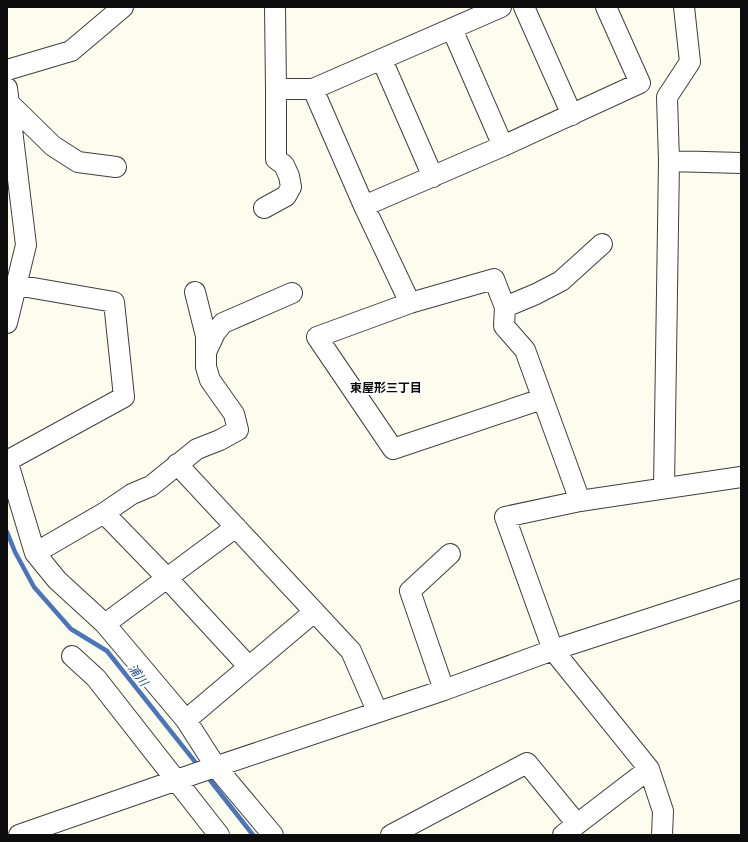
<svg xmlns="http://www.w3.org/2000/svg" width="748" height="842" font-family="Literata,'Noto Sans JP',serif">
  <rect width="100%" height="100%" fill="#fcfdee"/>
  <g fill="none" stroke-linecap="round" stroke-linejoin="round">
    <path stroke="#4a75bb" stroke-width="4.5" d="M7,532L15,552L34,587L71,629L107,651L200,768
      M206,775L253,835"/>
    <defs>
      <path id="minor" d="M275,7L276,89H313L501,7
        M524,7L572,115
        M452,29L503,146
        M382,60L433,177
        M7,70L71,51L123,7
        M7,88L26,245L7,323
        M313,89L364,206L410,303
        M9,103L53,146L78,162L116,167
        M669,161L741,163
        M364,206L503,146L640,83L606,7
        M264,208L286,196L291,187L289,176L284,165L276,159V89
        M505,307L536,294L561,281L602,244
        M206,352L215,333L223,323L292,293
        M542,399L393,449L317,337L410,303L494,279L505,307L504,326L525,350L580,501
        M7,460L35,553L57,580L105,624L186,720L216,767L273,835
        M7,461L124,397L114,302L16,285
        M177,464L351,651L377,711
        M664,488L669,161L667,97L690,62L684,7
        M104,513L167,578L249,667
        M35,553L104,513L132,494L151,486L197,449L220,440L238,430L234,414L210,380L206,367V336L195,292
        M105,624L236,527
        M72,656L96,678L219,835
        M444,690L410,591L450,554
        M186,720L314,612
        M19,835L197,773L444,690L553,650L741,589
        M391,835L527,763L577,824
        M563,835L649,769
        M662,835L663,811L649,769L553,650L505,517L580,501L741,477"/>
    </defs>
    <use href="#minor" stroke="#3f3f3f" stroke-width="22"/>
    <use href="#minor" stroke="#fff" stroke-width="20"/>
  </g>
  <g text-anchor="middle" stroke-width="4" stroke-linejoin="round" paint-order="stroke">
    <g font-size="12" font-weight="bold" fill="#0c0c0c" stroke="#fff">
      <text x="386" y="392">東屋形三丁目</text>
    </g>
    <g font-size="12" font-style="italic" fill="#274a8d" stroke="#fff">
      <text transform="translate(138 675) rotate(52)" y="4">浦川</text>
    </g>
  </g>
  <rect width="748" height="842" fill="none" stroke="#0c0c0c" stroke-width="16"/>
</svg>
